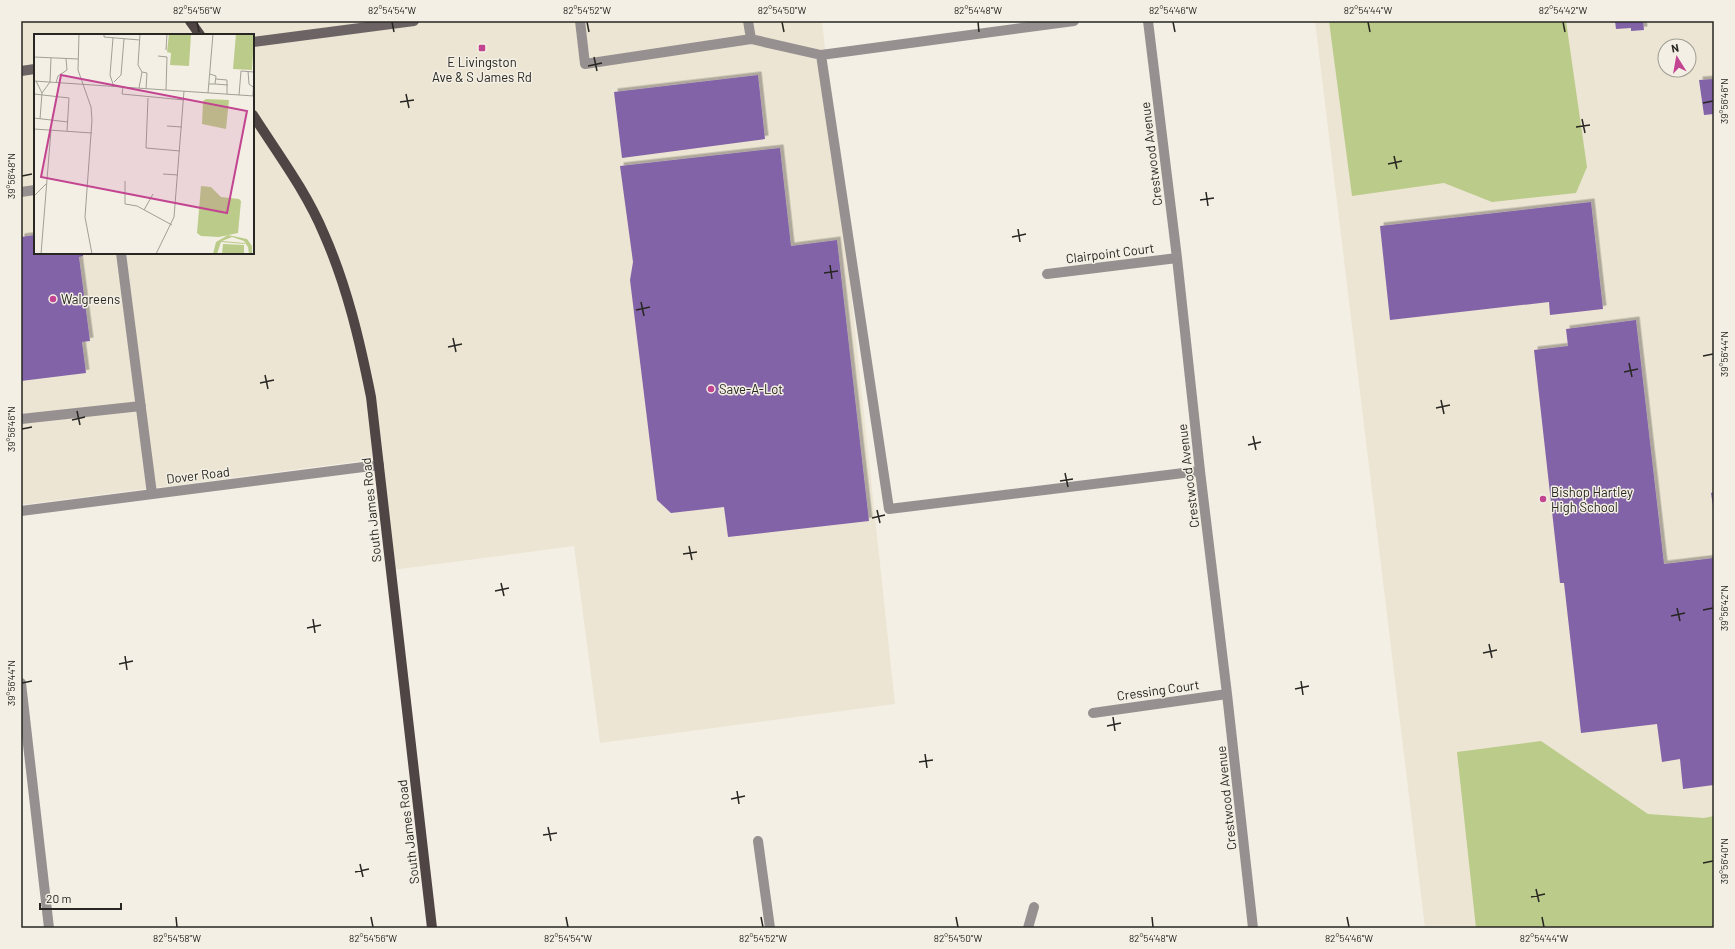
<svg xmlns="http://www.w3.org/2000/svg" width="1735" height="949" font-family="Barlow,sans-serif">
  <defs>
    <filter id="shadow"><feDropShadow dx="3.5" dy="-3.5" stdDeviation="0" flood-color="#0004"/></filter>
  </defs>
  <rect width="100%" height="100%" fill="#f3efe4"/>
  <path fill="#ece5d3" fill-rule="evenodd" d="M21,21H822L895,704L600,743L574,546L392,570L377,459L21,505ZM35,35H253V253H35Z
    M1315,21H1714V928H1425ZM1665,46H1689V70H1665Z"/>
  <path fill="#bbcb89" d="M1329,21H1566L1587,167L1576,193L1492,202L1444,183L1352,196Z
    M1541,741L1648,814L1704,818L1714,816V928H1476L1457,752Z"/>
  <path fill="#8363a8" filter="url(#shadow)" d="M1615,21H1643L1644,30L1631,31V28L1616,29Z
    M758,75L765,139L622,158L614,92Z
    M1714,79V114L1704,115L1699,80Z
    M780,148L791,246L837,240L869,521L728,537L724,507L671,513L657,500L630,280L633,262L620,166Z
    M1591,202L1603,309L1550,315L1549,302L1390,320L1380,226Z
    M35,235V253H83V256L79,257L90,341L82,342L86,373L21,381V237Z
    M1636,320L1664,564L1714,558V785L1683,789L1680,759L1662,762L1657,724L1581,733L1564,583H1560L1534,350L1568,346L1566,329Z
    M1714,492V506H1713L1711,493Z"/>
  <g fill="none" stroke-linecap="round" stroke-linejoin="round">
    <path stroke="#969190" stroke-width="10" d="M580,21L585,64L751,39L821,55L1074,21
      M748,21L751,39
      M821,55L889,509L1200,471
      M21,192L35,190
      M121,253L152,494
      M21,419L141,406
      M1028,928L1034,907"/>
    <path stroke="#969190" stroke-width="10" d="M1148,21L1177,258L1200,471L1227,694L1253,928
      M1047,274L1177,258
      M21,511L379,465
      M21,683L49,928
      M1093,713L1227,694
      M758,841L770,928"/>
    <path stroke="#6c6464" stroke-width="10" d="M253,42L414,21
      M21,71L35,69"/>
    <path stroke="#4f4545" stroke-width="10" d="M190,21L200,35
      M253,115C278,154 306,191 324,234C347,286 360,342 371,397L432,928"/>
  </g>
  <path fill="none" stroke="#272622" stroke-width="1.5" d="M197,22L199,32M392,22L394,32M587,22L589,32M782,22L784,32M978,22L979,32M1173,22L1175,32M1368,22L1370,32M1563,22L1565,32M594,57L597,71M588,66L602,63M406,94L409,108M400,102L414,100M1703,103L1713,101M1582,119L1585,133M1576,127L1590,125M1394,156L1397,169M1388,164L1402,161M22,176L32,174M1206,192L1208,206M1200,200L1214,198M1018,229L1020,242M1012,237L1026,234M830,265L832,279M824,273L838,271M641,302L644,316M636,310L650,307M453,338L456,352M448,347L462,344M1703,356L1713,354M1629,363L1632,377M1624,372L1638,369M265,375L268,389M260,383L274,380M1441,400L1444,414M1436,408L1450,405M77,411L80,425M72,420L85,417M22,429L32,427M1253,436L1256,450M1248,445L1261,442M1065,473L1068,487M1060,481L1073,479M877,510L880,523M872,518L885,515M689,546L692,560M683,554L697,552M501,583L504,596M495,591L509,588M1677,608L1680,621M1703,610L1713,608M1671,616L1685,613M313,619L315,633M307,628L321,625M1489,644L1492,658M1483,653L1497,650M125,656L127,670M119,664L133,661M1301,681L1303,695M22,683L32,681M1295,689L1309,686M1113,717L1115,731M1107,726L1121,723M925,754L927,768M919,762L933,760M737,791L739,804M731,799L745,796M548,827L551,841M543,835L557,833M1703,863L1713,861M360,864L363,877M355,872L369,869M1536,889L1539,902M1531,897L1545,894M176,917L177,927M371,917L373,927M566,917L568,927M761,917L763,927M956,917L958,927M1152,917L1153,927M1347,917L1349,927M1542,917L1544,927"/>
  <g fill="#c34491" stroke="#f3efe4" stroke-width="1.5">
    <rect x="478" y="44" width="8" height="8" rx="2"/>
    <circle cx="53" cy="299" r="4"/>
    <circle cx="711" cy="389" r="4"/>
    <circle cx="1543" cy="499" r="4"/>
  </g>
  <g text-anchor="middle" stroke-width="3" stroke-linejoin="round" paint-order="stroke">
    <g font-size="13" fill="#272622" stroke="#f3efe4" text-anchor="start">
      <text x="482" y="67" text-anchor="middle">E Livingston<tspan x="482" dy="15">Ave &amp; S James Rd</tspan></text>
      <text x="61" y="304">Walgreens</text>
      <text x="719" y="394">Save-A-Lot</text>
      <text x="1551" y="497">Bishop Hartley<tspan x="1551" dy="15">High School</tspan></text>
    </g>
    <g font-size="13" fill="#272622" stroke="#f3efe4">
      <text transform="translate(1151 154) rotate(-97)" y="5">Crestwood Avenue</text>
      <text transform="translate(1110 253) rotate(-7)" y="5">Clairpoint Court</text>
      <text transform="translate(198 475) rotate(-7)" y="5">Dover Road</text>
      <text transform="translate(1188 476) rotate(-97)" y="5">Crestwood Avenue</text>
      <text transform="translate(371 510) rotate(-96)" y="5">South James Road</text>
      <text transform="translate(1158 690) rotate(-8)" y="5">Cressing Court</text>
      <text transform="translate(1226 798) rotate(-96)" y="5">Crestwood Avenue</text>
      <text transform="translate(408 832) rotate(-97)" y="5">South James Road</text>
    </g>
  </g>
  <g transform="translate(34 34)">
    <rect width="220" height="220" fill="#f3efe4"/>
    <path d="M135,0H157L155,32L136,31L137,19L133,18ZM202,0H220L218,36L199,35ZM172,65L195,66L192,95L168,90L169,67ZM167,152L177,153L187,163L205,165L207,167L204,199L185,203L167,202L163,199ZM194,201L213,205L218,212V220H215L214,213L210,207L198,203L188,207L211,209V210L187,208L183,220H179L182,208ZM189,210L210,211V220H188Z" fill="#bbcb89"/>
    <path fill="none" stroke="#a19f96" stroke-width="1" d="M45,0L44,36L57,73L58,86L51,183L58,220M70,0V3L106,6M79,4L76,41L80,53M132,16L133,0M124,22L133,23L132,56M0,23L44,25M214,37L215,50L219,53M108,38L113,39L112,55M182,45L193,46V60M0,47L220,62M2,47L8,59L6,85M80,48L87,41L90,5M22,49L24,42L33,36L32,25M175,50H181L182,42L176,40M181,50L194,51M89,53L88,60L150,66M105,54L108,38L104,31L106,0M8,59L16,48L17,24M174,59L179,0M0,60L35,64L33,97M205,61L207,37L220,38M219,62L220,41M114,64L112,114L146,117M0,84L34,88M133,92L148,93M0,95L58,99M129,140L144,141M91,147V170L103,172L138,191M0,162L12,150M110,176L119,160M7,220L17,96M122,220L140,183L150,57"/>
    <path fill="#c34491" fill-opacity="0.15" stroke="#c34491" stroke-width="2" d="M27,41L213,77L193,179L7,143Z"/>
    <rect width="220" height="220" fill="none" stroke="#272622" stroke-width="2"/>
  </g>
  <rect width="1735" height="949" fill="none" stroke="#f3efe4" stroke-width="44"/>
  <g transform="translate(1677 58) rotate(349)"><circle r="19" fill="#f3efe4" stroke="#a19f96"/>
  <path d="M0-3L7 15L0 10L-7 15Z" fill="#c34491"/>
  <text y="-6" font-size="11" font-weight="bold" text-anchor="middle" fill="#272622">N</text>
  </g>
  <path d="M40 903v6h81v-6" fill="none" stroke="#272622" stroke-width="2"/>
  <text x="46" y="903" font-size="12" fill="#272622" stroke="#f3efe4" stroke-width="3" paint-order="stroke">20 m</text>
  <rect x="22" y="22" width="1691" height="905" fill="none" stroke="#272622" stroke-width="1.5"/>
  <g font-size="10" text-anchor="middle" fill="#272622">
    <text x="197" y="14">82°54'56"W</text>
    <text x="392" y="14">82°54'54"W</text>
    <text x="587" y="14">82°54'52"W</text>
    <text x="782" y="14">82°54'50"W</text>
    <text x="978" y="14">82°54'48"W</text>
    <text x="1173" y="14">82°54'46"W</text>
    <text x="1368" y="14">82°54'44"W</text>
    <text x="1563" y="14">82°54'42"W</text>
    <text transform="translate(1724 101) rotate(-90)" y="4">39°56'46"N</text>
    <text transform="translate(11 176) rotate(-90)" y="4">39°56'48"N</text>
    <text transform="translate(1724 354) rotate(-90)" y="4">39°56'44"N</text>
    <text transform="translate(11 429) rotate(-90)" y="4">39°56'46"N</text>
    <text transform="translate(1724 608) rotate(-90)" y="4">39°56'42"N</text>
    <text transform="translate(11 683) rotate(-90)" y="4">39°56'44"N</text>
    <text transform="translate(1724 861) rotate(-90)" y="4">39°56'40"N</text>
    <text x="177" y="942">82°54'58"W</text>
    <text x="373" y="942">82°54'56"W</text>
    <text x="568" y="942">82°54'54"W</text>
    <text x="763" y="942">82°54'52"W</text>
    <text x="958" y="942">82°54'50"W</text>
    <text x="1153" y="942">82°54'48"W</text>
    <text x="1349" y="942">82°54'46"W</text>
    <text x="1544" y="942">82°54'44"W</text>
  </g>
</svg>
